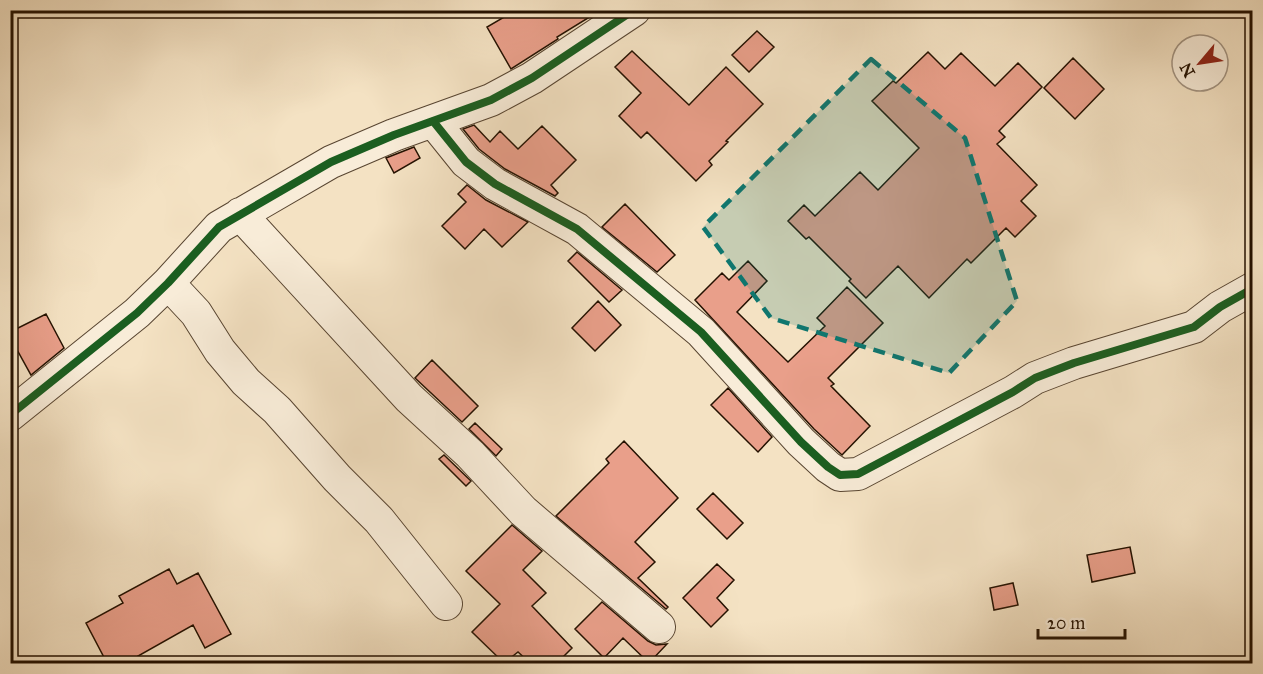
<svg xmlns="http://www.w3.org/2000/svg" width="1263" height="674" font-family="'IM FELL Great Primer',serif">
  <rect width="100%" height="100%" fill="#f4e2c3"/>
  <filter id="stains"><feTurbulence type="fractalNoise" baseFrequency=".00333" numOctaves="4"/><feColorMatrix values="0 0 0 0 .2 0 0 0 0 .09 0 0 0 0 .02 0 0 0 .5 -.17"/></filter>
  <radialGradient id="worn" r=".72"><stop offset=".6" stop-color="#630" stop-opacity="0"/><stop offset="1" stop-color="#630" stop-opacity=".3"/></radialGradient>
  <path fill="#e99f8a" stroke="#241100" stroke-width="1.5" d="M516,10H601L557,37L558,39L511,69L487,27Z
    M757,31L774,47L749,72L732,55Z
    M632,51L689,105L726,67L763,104L726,141L728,142L709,161L712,165L696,181L647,132L641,138L619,116L641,93L615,67Z
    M928,52L945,69L961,53L995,86L1018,63L1042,87L999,131L1005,137L997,144L1037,185L1021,201L1036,216L1015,237L1006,228L971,263L967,259L929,298L898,266L866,298L849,281L851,279L809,237L806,239L788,221L804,205L815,216L860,172L878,190L919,148L872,101L893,81L896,83Z
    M1073,58L1104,89L1075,119L1044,88Z
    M474,125L490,142L500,131L518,149L542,126L576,160L551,185L558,193L555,196L505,169L479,149L463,129Z
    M414,147L420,158L394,173L386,158Z
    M467,185L486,200L528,222L502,247L484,229L465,249L442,226L466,202L458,194Z
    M625,204L675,255L657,272L602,227Z
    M577,252L622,290L609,302L568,261Z
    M748,261L767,281L737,312L788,362L825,326L817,318L847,287L883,323L828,378L834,384L831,386L870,426L842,455L814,429L695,300L722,273L729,280Z
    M598,301L621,325L595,351L572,328Z
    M46,314L64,348L31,375L10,337V332Z
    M432,360L478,406L462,422L415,378Z
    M728,388L772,437L758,452L711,405Z
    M475,423L502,449L496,456L469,429Z
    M624,441L678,498L635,542L655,562L638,578L668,607L666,609L556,516L609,463L606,459Z
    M444,455L471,481L466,486L439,459Z
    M713,493L743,523L727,539L697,509Z
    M512,525L542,551L523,570L546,593L532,606L572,648L557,663H530L518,652L504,663L472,632L500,604L466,571Z
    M1130,547L1135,573L1092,582L1087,555Z
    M717,564L734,580L717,598L728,610L711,627L683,598Z
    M169,569L177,584L198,573L231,634L205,648L193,625L138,656L142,663H107L86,623L123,603L119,596Z
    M1013,583L1018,605L994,610L990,588Z
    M602,602L648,641L656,645L667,644L649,663L623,638L604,658L575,629Z"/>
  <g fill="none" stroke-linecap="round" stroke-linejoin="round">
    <defs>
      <path id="minor" d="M433,121L466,162L495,184L577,229L701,332L801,442L828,467L840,475L858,474L1013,392L1035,378L1074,363L1194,327L1220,307L1252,289
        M240,214L409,398L470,454L523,511L659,627
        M168,283L196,313L220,351L246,382L277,410L337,478L379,520L446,604
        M10,415L137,313L168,283L219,227L331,162L394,135L491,100L532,78L634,10"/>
    </defs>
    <use href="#minor" stroke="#584531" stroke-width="34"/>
    <use href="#minor" stroke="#f8ecd8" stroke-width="32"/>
    <defs>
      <path id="cycleway" d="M433,121L466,162L495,184L577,229L701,332L801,442L828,467L840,475L858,474L1013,392L1035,378L1074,363L1194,327L1220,307L1252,289
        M10,415L137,313L168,283L219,227L331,162L394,135L491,100L532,78L634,10"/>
    </defs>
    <use href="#cycleway" stroke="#f8ecd8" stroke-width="11"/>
    <use href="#cycleway" stroke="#1b5e20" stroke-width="8"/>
  </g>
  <path fill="#0f766e" fill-opacity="0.2" stroke="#0f766e" stroke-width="4.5" stroke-dasharray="12 8" stroke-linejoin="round" d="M871,59L965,138L1017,301L949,373L771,318L703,227Z"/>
  <rect width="1263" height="674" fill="none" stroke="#f4e2c3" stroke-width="36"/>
  <rect x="12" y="12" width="1239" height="650" fill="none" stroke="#241100" stroke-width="3"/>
  <rect x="18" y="18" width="1227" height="638" fill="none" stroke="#241100" stroke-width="1.5"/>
  <g transform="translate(1200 63) rotate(241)"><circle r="28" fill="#f8ecd8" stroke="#a39482" stroke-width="1.5"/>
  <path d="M0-4.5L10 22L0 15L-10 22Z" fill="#8f2418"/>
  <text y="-9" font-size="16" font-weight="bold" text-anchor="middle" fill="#241100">N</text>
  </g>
  <path d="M1038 629v9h87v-9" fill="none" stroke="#241100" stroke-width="3"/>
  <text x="1047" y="629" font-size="18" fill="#241100" stroke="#f8ecd8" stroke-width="4.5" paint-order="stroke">20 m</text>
  <rect width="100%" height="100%" filter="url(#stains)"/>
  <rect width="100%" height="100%" fill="url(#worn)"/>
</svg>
